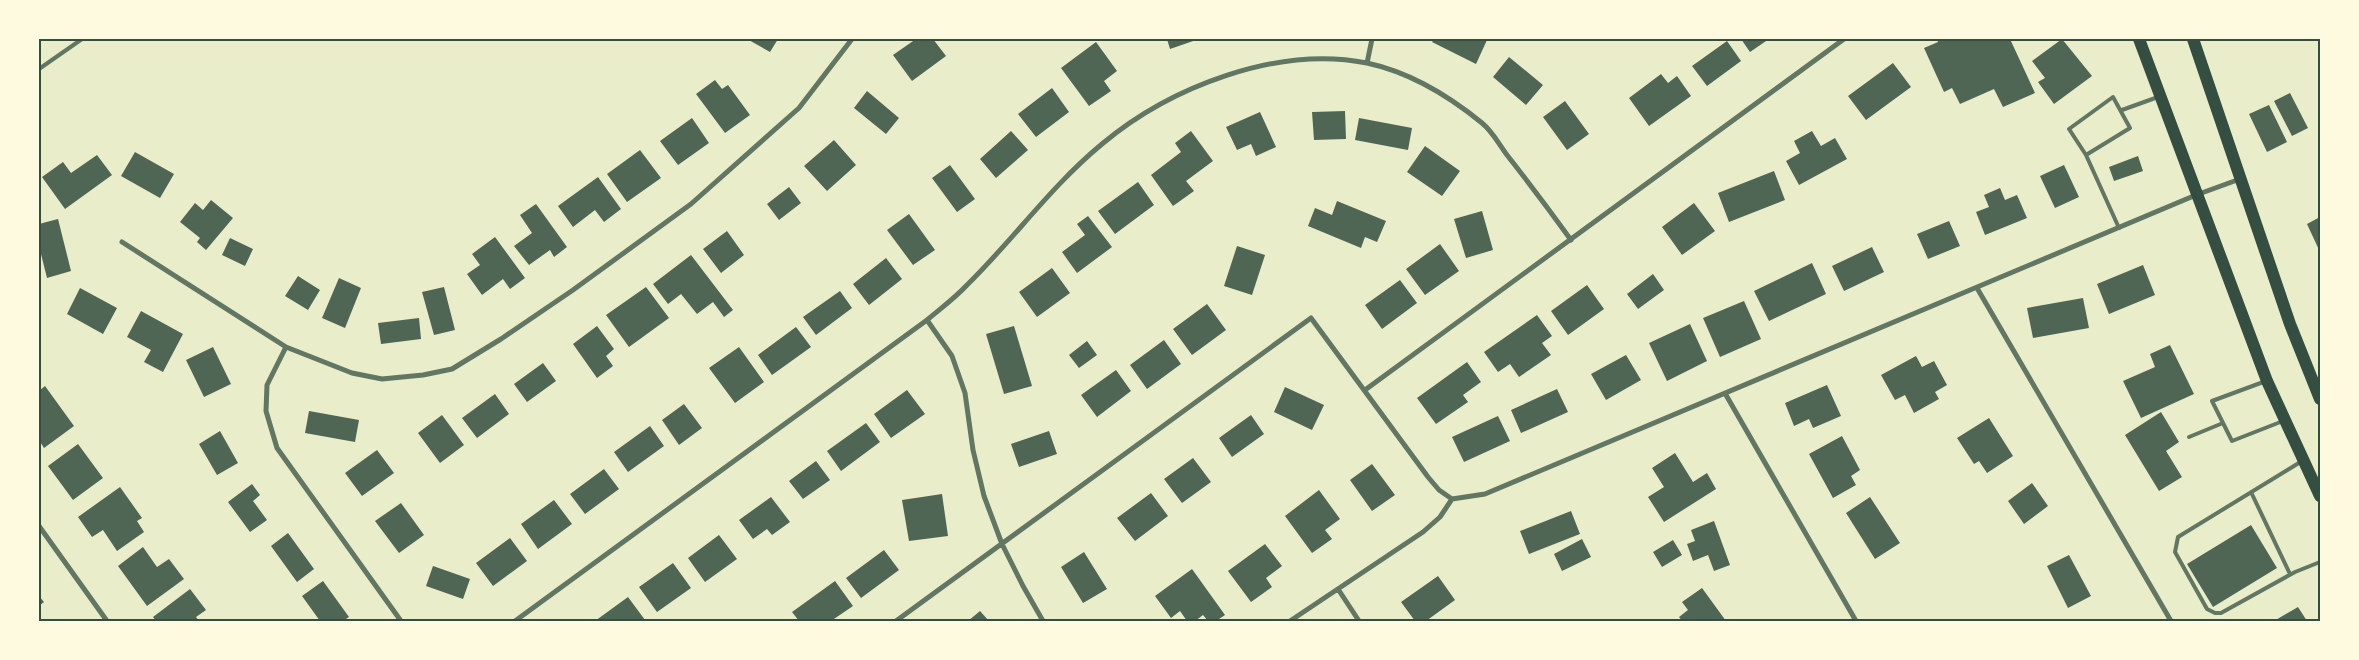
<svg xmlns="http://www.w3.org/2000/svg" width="2359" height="660" font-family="'Noto Sans',sans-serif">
  <rect width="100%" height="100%" fill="#e9edc9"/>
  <path fill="#4f6655" d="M747,39H778L770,52Z
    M916,39H933L946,56L912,81L893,55Z
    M1167,39H1199L1170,49Z
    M1434,39H1485L1487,40L1476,64L1432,42Z
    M1741,39H1769L1750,52Z
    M1937,39H2010L2035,93L2003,107L1994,89L1960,104L1952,88L1944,92L1924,48L1938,42Z
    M2062,39L2092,76L2054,104L2038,82L2045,78L2032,61Z
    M1727,41L1741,61L1707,86L1692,66Z
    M1096,42L1117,71L1104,81L1111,91L1089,106L1061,68Z
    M1509,57L1543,85L1526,105L1493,77Z
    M1893,63L1911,87L1866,120L1848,96Z
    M1661,74L1668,83L1677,76L1691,96L1649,126L1629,98Z
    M715,80L722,89L728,85L750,115L725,133L696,94Z
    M1052,88L1069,112L1036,137L1018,114Z
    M867,91L899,118L886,134L854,108Z
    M2290,93L2308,128L2292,136L2274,101Z
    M1565,101L1589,134L1567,150L1543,117Z
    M2269,105L2287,142L2267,152L2249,114Z
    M1345,111L1346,139L1314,140L1312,112Z
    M1260,112L1276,147L1256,156L1251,144L1237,150L1226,127Z
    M692,118L709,143L678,165L660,141Z
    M1359,118L1412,128L1408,150L1355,140Z
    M1011,131L1028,150L996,178L980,159Z
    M1191,131L1213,161L1186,181L1194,191L1173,206L1151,175L1181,152L1175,143Z
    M1812,131L1821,146L1835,138L1847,159L1799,185L1786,161L1800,153L1794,141Z
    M834,140L856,165L827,191L804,166Z
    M1425,146L1460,171L1442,196L1407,172Z
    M640,150L661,178L627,202L607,174Z
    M135,152L174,174L160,198L121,176Z
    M97,155L112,175L65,209L42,177L63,162L71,173Z
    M2138,156L2143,171L2114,181L2109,167Z
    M950,165L975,199L957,212L932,178Z
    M2064,165L2079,197L2055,208L2040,176Z
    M1774,171L1785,200L1729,222L1718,193Z
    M598,177L621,209L604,222L595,210L573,227L558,206Z
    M1138,182L1154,205L1115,234L1098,211Z
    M789,187L801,203L779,220L767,204Z
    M2000,188L2005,200L2017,195L2027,218L1985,235L1976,212L1989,207L1984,195Z
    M211,200L233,218L206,250L197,242L200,238L180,222L195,203L203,210Z
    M1337,201L1386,221L1377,242L1365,237L1361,248L1308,226L1315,208L1332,215Z
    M1694,203L1715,231L1682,255L1662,227Z
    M536,204L567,247L554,257L550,250L529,265L514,246L532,233L520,215Z
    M1482,211L1493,250L1466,258L1454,219Z
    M909,214L935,250L913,265L887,230Z
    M1088,216L1112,247L1077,273L1062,252L1085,235L1077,224Z
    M2320,217V252L2307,224Z
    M58,219L71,271L47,278L39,246V224Z
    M1949,221L1960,246L1928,259L1917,234Z
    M727,231L744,255L721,273L703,249Z
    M495,237L525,278L510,289L503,279L482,295L467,274L480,265L472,254Z
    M230,238L253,249L245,266L222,255Z
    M1440,244L1459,271L1425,295L1406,269Z
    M1237,246L1265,255L1252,295L1224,286Z
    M1872,247L1884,272L1844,291L1832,266Z
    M691,255L733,310L724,317L713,302L697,314L681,294L668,304L653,284Z
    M886,258L902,279L869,305L853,284Z
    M1812,263L1826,294L1769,321L1754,291Z
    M2143,265L2155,295L2109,314L2097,284Z
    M1052,268L1070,293L1037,317L1019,292Z
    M1653,274L1664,290L1638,309L1627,294Z
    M298,276L320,290L308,310L285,296Z
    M339,278L361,288L345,328L322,318Z
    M1400,280L1417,303L1382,329L1365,305Z
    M1587,285L1604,309L1568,335L1551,311Z
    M444,287L455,330L434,335L422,292Z
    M646,287L669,318L629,347L606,315Z
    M80,288L117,308L103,334L67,314Z
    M840,291L852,308L816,335L803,317Z
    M2083,298L2089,328L2033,338L2027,308Z
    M1744,301L1761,339L1720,357L1703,318Z
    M1207,304L1226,330L1192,355L1173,329Z
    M141,311L183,334L163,372L144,362L151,350L127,337Z
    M1537,315L1552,336L1542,343L1551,355L1519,377L1510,364L1498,372L1484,352Z
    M419,318L421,339L381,344L378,323Z
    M1690,324L1707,361L1667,381L1649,343Z
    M597,326L614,349L606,356L613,366L597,378L573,344Z
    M1014,326L1032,386L1004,394L986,334Z
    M796,327L811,347L772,375L758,355Z
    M1164,340L1181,364L1147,389L1130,365Z
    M1087,341L1097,355L1079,368L1069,355Z
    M2170,345L2194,394L2141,418L2123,381L2155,367L2150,354Z
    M213,347L231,384L204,397L186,360Z
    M739,347L764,382L735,403L709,368Z
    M1626,355L1641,380L1606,400L1591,374Z
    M1916,356L1922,367L1934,361L1947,385L1935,392L1939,399L1914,413L1905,395L1895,400L1881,375Z
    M1467,362L1481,382L1463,395L1468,402L1436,424L1417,398Z
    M543,363L556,381L527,402L514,384Z
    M1116,370L1131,391L1097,417L1081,395Z
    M1827,385L1841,416L1813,428L1809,419L1794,426L1785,403Z
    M45,386L74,426L44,448L39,440V391Z
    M1285,387L1324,405L1312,430L1274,412Z
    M1557,389L1568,412L1521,433L1511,410Z
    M907,390L925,414L891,438L874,414Z
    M495,394L509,414L477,438L462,418Z
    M684,404L702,428L679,445L662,420Z
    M309,411L359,420L355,442L305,433Z
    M2161,412L2179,442L2166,451L2182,477L2159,491L2125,435Z
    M442,415L464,445L440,463L418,433Z
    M1251,415L1264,434L1232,457L1219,438Z
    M1498,416L1510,441L1464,462L1452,437Z
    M1989,418L2013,456L1987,473L1979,461L1974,464L1957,438Z
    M866,423L880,442L841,471L827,451Z
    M650,426L664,446L628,472L614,452Z
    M220,431L238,463L217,475L199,444Z
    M1049,431L1057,454L1019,467L1011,444Z
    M1842,436L1860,470L1851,476L1856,485L1833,498L1809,454Z
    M78,444L103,478L73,500L48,466Z
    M377,450L394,473L362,496L345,473Z
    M1675,453L1693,482L1707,473L1716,489L1664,522L1648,497L1664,487L1652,468Z
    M1193,458L1211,482L1182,503L1164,479Z
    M816,461L830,480L803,499L789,481Z
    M1372,464L1395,495L1372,511L1350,480Z
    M604,469L619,489L585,514L570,494Z
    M2032,483L2048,506L2024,524L2008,501Z
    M252,484L260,495L253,501L267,520L250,532L228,502Z
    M120,487L142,518L137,521L144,532L117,551L103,530L92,537L78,517Z
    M1319,490L1340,519L1325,530L1332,539L1312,553L1285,516Z
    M1151,493L1168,516L1135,541L1117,518Z
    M942,494L948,536L909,541L902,500Z
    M771,497L790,522L772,535L767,529L753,539L739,520Z
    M1870,497L1900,543L1875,559L1846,513Z
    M554,500L572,524L538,549L521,524Z
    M401,503L424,535L399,553L375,521Z
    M1571,511L1580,534L1529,554L1520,531Z
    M1714,521L1730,565L1714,571L1708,555L1693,561L1687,544L1695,541L1691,530Z
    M2251,525L2277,568L2213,607L2187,564Z
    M288,533L314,569L297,582L271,546Z
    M719,535L737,559L705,582L688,558Z
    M510,538L527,561L493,586L476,563Z
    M1582,539L1591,557L1562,571L1554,554Z
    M1673,540L1682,555L1662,567L1653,552Z
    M1265,544L1282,566L1266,578L1272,587L1251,602L1228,571Z
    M143,547L157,567L169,559L184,579L147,606L118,566Z
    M884,550L899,570L861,598L846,578Z
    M1084,552L1107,589L1083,603L1061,567Z
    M2069,555L2091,596L2068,608L2047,566Z
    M673,563L691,588L657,612L639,587Z
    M433,566L470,579L463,599L426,586Z
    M1192,569L1225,615L1216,621H1208L1203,615L1195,621H1187L1180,611L1171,618L1155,596Z
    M1438,576L1455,600L1426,621H1415L1401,602Z
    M323,581L349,617L343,621H320L302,596Z
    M835,581L853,606L831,621H799L792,612Z
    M1702,588L1726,621H1682L1679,617L1688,610L1682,602Z
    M190,589L206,610L196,617L199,621H156L153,617Z
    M39,596L44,602L39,606Z
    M628,597L645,620L595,621Z
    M2298,607L2307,621H2274Z
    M980,611L989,621H968Z"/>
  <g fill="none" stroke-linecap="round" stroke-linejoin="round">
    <path stroke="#617663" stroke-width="4" d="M39,69L82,39
      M2122,110L2158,97
      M2086,155L2130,128L2113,97L2069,129L2086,155L2119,228
      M2266,381L2212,401L2232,441L2283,421
      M2189,437L2223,423
      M2302,461L2178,537L2175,552L2207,609L2215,613H2221L2295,572L2320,562
      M2251,492L2290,574"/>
    <path stroke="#617663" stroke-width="5" d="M1367,63L1372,39
      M122,242L286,347L352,373L382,379L423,375L452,369L501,339L573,290L691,204L799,108L852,39
      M1977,288L2171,621
      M927,320L952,356L965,393L973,450L984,496L1002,544L1023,586L1043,621
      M286,347L267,385L266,411L277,448L401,621
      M1365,390L1844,39
      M1726,395L1856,621
      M1452,499L1485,494L2196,195L2240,179
      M39,526L107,621
      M1338,589L1359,621
      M515,621L927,320C940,309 955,298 967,285C1014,239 1051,186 1102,144C1170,87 1278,45 1367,63C1409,72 1449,96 1482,123C1492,131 1499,144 1507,155C1529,183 1550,211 1571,240
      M896,621L1311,318L1428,477L1439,490L1452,499
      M1290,621L1423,532L1440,517L1452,499"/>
    <path stroke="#344e41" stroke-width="12" d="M2139,39L2267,381L2320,496
      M2193,39L2290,324L2320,399"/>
  </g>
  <rect width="2359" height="660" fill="none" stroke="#fefae0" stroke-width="80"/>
  <rect x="40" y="40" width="2279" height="580" fill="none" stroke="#344e41" stroke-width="2"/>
</svg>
